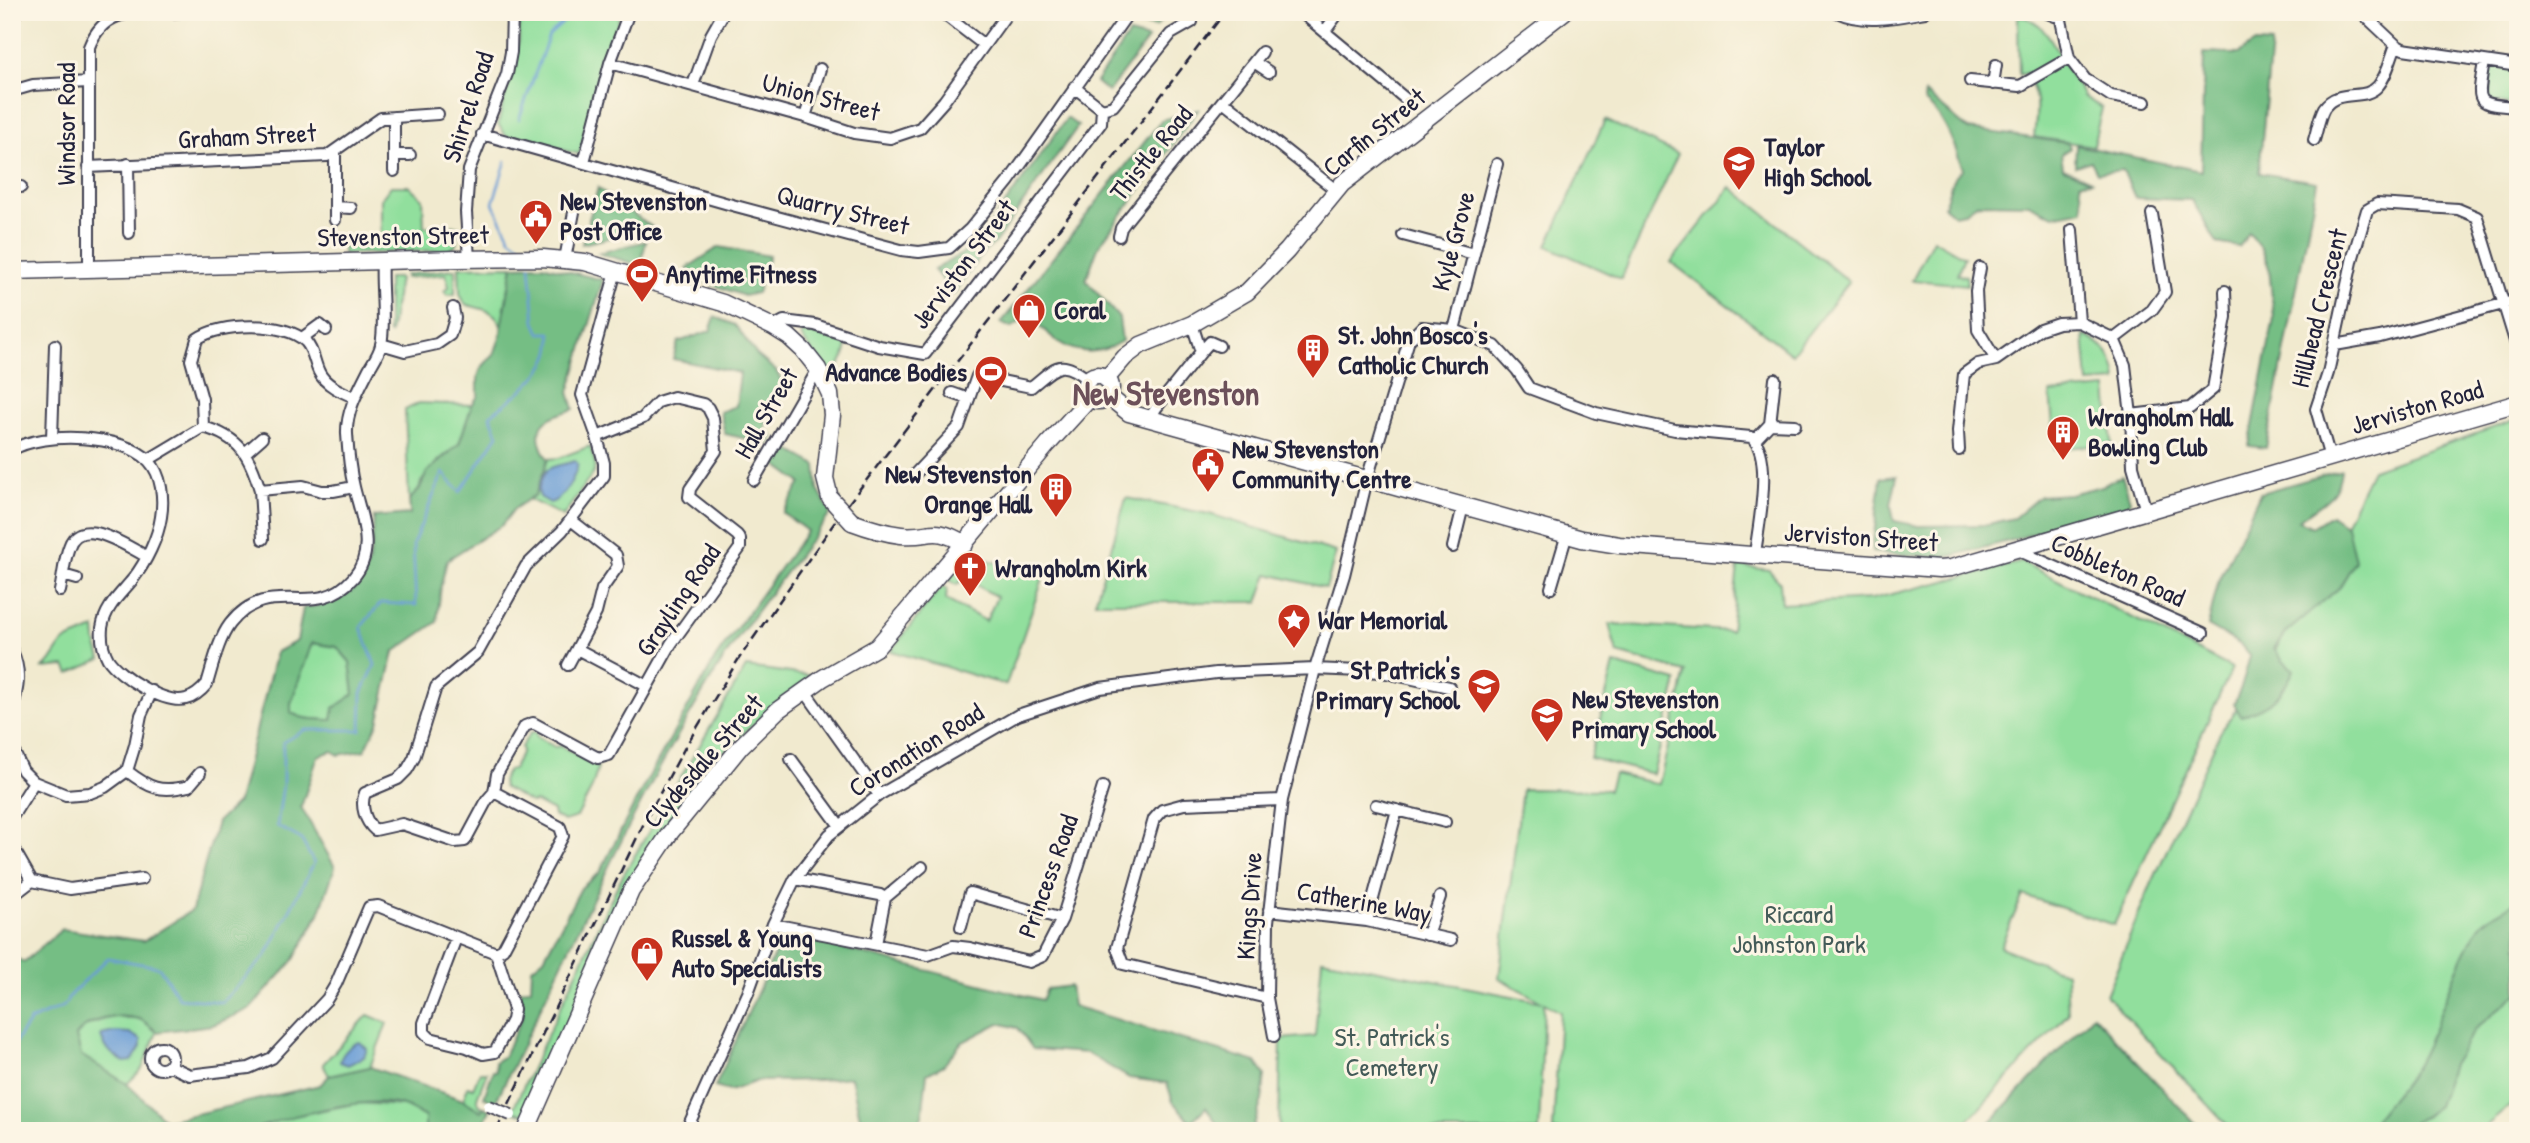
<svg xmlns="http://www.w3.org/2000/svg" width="2530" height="1143" font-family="'Patrick Hand',sans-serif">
  <rect width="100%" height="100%" fill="#fcf5e5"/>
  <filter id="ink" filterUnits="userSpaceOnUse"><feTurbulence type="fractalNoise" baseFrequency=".0143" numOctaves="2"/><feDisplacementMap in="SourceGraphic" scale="14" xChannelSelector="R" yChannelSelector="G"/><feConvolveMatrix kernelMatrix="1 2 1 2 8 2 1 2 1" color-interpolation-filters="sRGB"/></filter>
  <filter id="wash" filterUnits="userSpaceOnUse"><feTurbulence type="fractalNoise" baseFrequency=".00686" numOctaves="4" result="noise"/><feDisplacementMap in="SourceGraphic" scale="28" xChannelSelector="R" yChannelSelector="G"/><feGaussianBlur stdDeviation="1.57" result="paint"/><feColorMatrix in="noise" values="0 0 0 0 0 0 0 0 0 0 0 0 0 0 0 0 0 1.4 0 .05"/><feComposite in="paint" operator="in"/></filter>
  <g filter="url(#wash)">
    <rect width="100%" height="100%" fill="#f1eacf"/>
    <path fill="#91df9d" stroke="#5a806c" stroke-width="2" d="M518,12H621L579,154L506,136L498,124L519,39Z
      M2018,16C2048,20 2055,50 2069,72C2073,81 2081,88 2083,96L2102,108L2093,146L2034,137C2037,110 2040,98 2026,73L2019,75Z
      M2485,63L2518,68V106L2484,101Z
      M1605,120L1678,154L1621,279L1547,246Z
      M391,186H409L423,199L424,227L458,226L456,245L449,250L343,254V247L381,246V199Z
      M1731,187L1849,282L1792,354L1671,262Z
      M1933,239L1964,257L1957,275L1966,276L1967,285L1912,280Z
      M513,266L501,326C495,308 481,310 465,304L460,294L459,267Z
      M455,269V294L447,295L444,291L449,287L446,274L405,278V275Z
      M388,278H399L390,334L388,332Z
      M804,331L847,344C845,357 841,368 828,373L801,336Z
      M2084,335C2105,345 2115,357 2117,381L2088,383Z
      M2107,388L2112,444L2055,449L2050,393Z
      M419,403L472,405L459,444L438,461L421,482L419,490L409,500L405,410Z
      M2518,419V1099L2480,1131H2233L2106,995L2147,894L2220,733L2308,600L2372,470Z
      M590,446L595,463L594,472L563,516L528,499L535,495L548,459L559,458Z
      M1126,498L1209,514L1336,552L1326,588L1268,574L1258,602H1095Z
      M968,555L1044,575L1006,685L891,651L941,587L947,588L946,600L986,621L997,597L964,578L957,585L948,579Z
      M2022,562L2232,668L2114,925L2023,895L2000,947L2066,973L2068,1014L1958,1131H1553L1560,1012L1544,1003L1539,1131H1279L1281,1039L1315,1036L1322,959L1542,1002L1499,978L1522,789L1609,790L1614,774L1659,784L1686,672L1617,653L1609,624L1731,631L1738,566L1769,570L1780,583L1782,604L1872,599Z
      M95,629L96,642L101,659L69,674L65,666L43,668L50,662L64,641Z
      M312,643L337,647L350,662L354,694L334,708L333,720C319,719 302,721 291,712V703Z
      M1614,664L1677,681L1653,774L1590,758Z
      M746,667L813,676L783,698L727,748L648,853L526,1115L512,1111L619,882Z
      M531,732H536L537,737L555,747L561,746L598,767L592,788L577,817L564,821L554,816L553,811L536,802L531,803L503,787L502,781L508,770L513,769L522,751L521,747Z
      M368,1015L387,1023L370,1067L329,1076L323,1064Z
      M116,1017L141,1019L157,1032L142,1069L127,1084C117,1078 87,1063 80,1055C60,1029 99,1020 116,1017Z
      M480,1072H487L477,1098L480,1106L484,1107L482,1111L463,1100L468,1086L473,1088Z
      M358,1103L404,1106L425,1117V1131H258V1128L284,1118Z"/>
    <path fill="#74be84" stroke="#4b7060" stroke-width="2" fill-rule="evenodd" d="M1147,12H1167L1156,27L1138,24Z
      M1129,34L1148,39L1108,92L1096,82Z
      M2255,43L2271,44L2259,173L2317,182L2266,448L2249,446L2274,318L2269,268L2262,249L2249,233L2239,247L2217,243L2192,200L2135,198L2123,170L2097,173L2091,161L2075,166L2076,145L2201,171L2204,53L2238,54Z
      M1925,93L1968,129L2068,143L2070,148L2061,154L2063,168L2093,181L2080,182L2083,210L2053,216L2029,204L1978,203L1964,213L1954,215L1944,206L1954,177L1963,169C1954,145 1945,116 1924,101Z
      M1198,110L1098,247L1086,280L1119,318L1122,341C1101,354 1079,356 1057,341C1046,332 1038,323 1024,319L1011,328L1001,323L1162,120Z
      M1067,118L1078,126L994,244L984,252L954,294L934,270L968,250L982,236Z
      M598,188L653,228L582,244Z
      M646,241L642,259L638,265L599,253Z
      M719,247L769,256L757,293L744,296L694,278L687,268Z
      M542,265L603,280L569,392L574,409C566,412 552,415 546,421C534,431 540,448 548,459L535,495L514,509L502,525L447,560L441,585L437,622L394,652L378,723L365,750L339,755L332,751L318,756L301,807L335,867L319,914L293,961L250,1009L213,1025L157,1032C152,1028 145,1021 139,1019C117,1013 89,1018 76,1036L81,1055L127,1084L166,1121L320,1085L329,1076L370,1067L463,1100L481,1111L484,1107L490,1110L480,1131H425V1117C419,1114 413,1109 406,1107C373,1093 292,1115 258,1128V1131H236L232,1127L180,1131H12V957L24,962L62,929L144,941L192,910L217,822L238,802L276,652L297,641L303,608C365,600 371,575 374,517L410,514L409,500L419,490L427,472L459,444L472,405L478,396V377L481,368L494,354L500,338L513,266ZM312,643L337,647L350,662L354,694L334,708L332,720C319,719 302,721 291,712V703Z
      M715,317L735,325L757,355L776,371L786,388L766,420V431L773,436L769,444L725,434L720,412L736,406L740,373L673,359L678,342L710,331Z
      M781,445L816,465L818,490L831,513C793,564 752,614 718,668C631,806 567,956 495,1103L484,1097L493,1071H496L495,1062L504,1056L523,1015L520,991L531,988L532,968L544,958L581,888L600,872L641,791L716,657L807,531L783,513L801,483L771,461Z
      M2341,470C2338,499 2319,505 2298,520L2312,527L2331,515L2347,526L2355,561L2339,588L2288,631L2274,648L2283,661L2294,670C2280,699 2271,705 2241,716L2234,704L2242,685L2250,656L2241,645L2208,626L2218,583L2260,493Z
      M1897,476L1891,505L1894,521L1919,526L1984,525L2014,518L2040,496L2070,494L2102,486L2122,476L2130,500L2128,505L2009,541L1943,558L1872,552L1881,478Z
      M2518,898V993L2474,1030L2452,1065L2438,1106L2405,1129L2375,1131L2370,1127C2386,1102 2408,1083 2421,1056C2443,1014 2453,968 2479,927C2487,914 2508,912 2518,898Z
      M798,937L1042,1000L1047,989L1070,986L1073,1006L1256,1062L1265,1075L1262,1100L1252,1131H1217V1124L1206,1107L1191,1122L1173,1102L1167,1083L1129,1078L1087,1053L1033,1049L1018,1028L999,1023L961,1043L944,1065L927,1074L922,1116L914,1131H863L851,1077L820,1080L757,1081L730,1091L715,1087L781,940Z
      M2093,1015L2202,1131H1982Z"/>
    <path fill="#6a9dd5" stroke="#466088" stroke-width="2" d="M575,461L578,464C575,477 564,499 550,503L540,497L538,490C546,462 550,469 575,461Z
      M114,1032L130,1033L141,1040V1047L132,1061L124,1062C113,1055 103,1048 101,1035Z
      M360,1042L367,1049L364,1057L348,1065L340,1062C341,1054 352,1043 360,1042Z"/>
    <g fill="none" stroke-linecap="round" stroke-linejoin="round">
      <path stroke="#6a9dd5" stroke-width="2.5" d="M519,119L549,35L575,12
        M506,161L493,203L510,238L528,251
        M12,1047L30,1021L64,1006L71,994L108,958L159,967L179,998L222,1002L266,956L314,863L301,839L277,826L283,784V742L305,730H361L362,693L375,665L361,627L381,603L416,605L413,544L443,473L460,492L498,435L490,415C515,396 557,369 551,333H540L535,322L530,265"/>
    </g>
  </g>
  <g filter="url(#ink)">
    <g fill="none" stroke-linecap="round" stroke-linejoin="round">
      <defs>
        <path id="minor" d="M941,12L984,45
          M1301,12L1408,101
          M1837,12C1864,25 1897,17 1925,12
          M2045,12L2055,16L2064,12
          M2361,12L2396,45L2403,49L2518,66
          M2060,15L2069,58L2085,79L2111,96L2145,102
          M12,18L17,12
          M1325,31L1339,12
          M1254,62L1269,72
          M2484,62C2477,104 2474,104 2518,107
          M610,63L805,117L854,133L890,138L920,128L944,101L1008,12
          M1970,81L2020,86L2069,58
          M1993,84L1996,65
          M693,85L711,35L724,12
          M1074,87L1102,109
          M12,91L33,85L88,82
          M1223,101L1337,191
          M805,117L820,69
          M482,134L732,205L901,250L919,252L949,248L970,229L1009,181L1129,12
          M2314,140C2317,131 2319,117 2324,108C2339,87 2364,102 2378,86C2387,76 2391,57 2396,45
          M394,155H410
          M584,162L610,63L629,12
          M128,164L129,233
          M88,167L327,156L381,118L438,114
          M394,171V117
          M12,187H21
          M335,207L351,208
          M335,220V151
          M2072,230L2079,322
          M1403,235L1474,254
          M1119,236L1121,228L1126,221L1262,52
          M469,259L466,212L469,170L507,74L511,52L512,12
          M565,259L575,207
          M89,268V47C106,3 142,14 181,12
          M1980,268L1976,291L1978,330L1996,360
          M773,327L784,321L815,325L879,346L925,354L1101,123L1102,109L1113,106L1171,34L1192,22
          M1454,330L1497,164
          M302,338L320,325L326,330
          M2114,339L2152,310L2165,292L2152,214
          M381,344L405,351L437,344L450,335L455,318L453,308
          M2335,345L2380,337L2518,300
          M1201,352L1210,342L1219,346
          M952,393L969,399
          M2131,415L2190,408L2213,389L2226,317L2225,291
          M1150,419L1156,408L1201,352L1192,324
          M1770,424L1795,425
          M203,427L202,399L191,360L197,339C220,322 286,321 306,342C314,351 314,362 319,372C325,385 342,392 354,397
          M597,437L643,418L658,402L674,397L703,404L708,408L713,418L716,451L690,489L689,497L737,535L740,539V548L671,644L609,755L598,758L533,723L525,726L497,774L494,792L487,800L465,841L455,842L402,824L375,830C365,822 360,805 365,793L398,779L407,770L414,758L436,687L478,652L526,566L562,531L604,476V463L597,437L582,395L616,271
          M52,438L55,345
          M1755,440L1770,424L1775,379
          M12,450C42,431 124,434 149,461C162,475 164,499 161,517C158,538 146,562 133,579C120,595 105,607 102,628C101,639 103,650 108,659C119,676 165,705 186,699C194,697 202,690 207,684C213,665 218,640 230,624C270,573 314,623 353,578C377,551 361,517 354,487C350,471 348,451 347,434C346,411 359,389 369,369C373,362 379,354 381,345C386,320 380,287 382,260
          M1959,450L1958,431L1964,374L1978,364L1996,360L2040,329L2058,323L2079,322L2114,339L2125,365L2131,415L2133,466L2146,511
          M246,452L262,438
          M2330,458L2316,409L2328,373L2353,257L2367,210L2377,204L2458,209L2477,217L2518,351
          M148,460L203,427C240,437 250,456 260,490L303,486L322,491H333L354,487
          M914,475L959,427L977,376L1031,387C1056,367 1060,357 1088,380
          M754,480L818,369
          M260,490L263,539
          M1453,547L1463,506
          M2015,549L2203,633
          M63,575L77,579
          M1551,588L1567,534
          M60,591C63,577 64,560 69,547C80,513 127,547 146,556
          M577,649L647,686
          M12,651C22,672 18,689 12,710
          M568,665L596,613L602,589L618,566L616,555L571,520
          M804,690L879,795
          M12,748L23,771L34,782L66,795L90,793L105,787L127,771L135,745L141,715L152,691
          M791,759L840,826
          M127,771C149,788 160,793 189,786L200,773
          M1376,805L1445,822
          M12,817L34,782
          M12,846L32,881L70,889L142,879
          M795,879L880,895L885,898L876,944
          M885,898L922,867
          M12,905L15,894L32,881
          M1269,910L1367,921L1451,940
          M1367,921L1397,810
          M773,924L928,955L953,946L970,948L1029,962L1043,956L1062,919L1103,787
          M961,927L970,893L1062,919
          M1427,935L1440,897
          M456,938L424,1023V1032L430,1038L467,1047L483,1054L495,1052L512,1020L514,1009L496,953
          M1267,998L1123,964L1117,948L1154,819L1162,810L1184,804L1282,800
          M1274,1036L1267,998L1268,922L1282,800L1315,669L1344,575L1367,479L1409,340L1422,327L1454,330L1495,346L1517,370L1529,388L1596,413L1675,430L1751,437C1774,454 1758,528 1755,554
          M150 1058a11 11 0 1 1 22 0a11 11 0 1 1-22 0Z
          M170,1066L190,1075L197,1074L249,1068L272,1058L327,999L336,984L369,907L378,906L496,953L503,949L563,836L560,827L494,792
          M686,1131L748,993L773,924L795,879L829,835L879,795L1018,715L1100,688L1216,673L1315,669L1382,672L1449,687"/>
        <path id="secondary" d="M12,271L457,259L543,258L585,262L723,303L773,327L789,337L803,350L818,369L830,394L832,415L825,478L830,498
          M1085 388a13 13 0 1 1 26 0a13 13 0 1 1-26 0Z
          M1106,379L1125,357L1141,345L1192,324L1247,292L1287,251L1342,184L1564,12
          M1108,396L1129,413L1582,539L1619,545L1939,569L1951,568L2518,403
          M852,522C868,528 884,533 901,535C932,538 932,524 965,544
          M526,1131L631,891L670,833L741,746L778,710L823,678L877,647L1048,444L1090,398"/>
      </defs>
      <use href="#minor" stroke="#414051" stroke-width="14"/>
      <use href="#secondary" stroke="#414051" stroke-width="19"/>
      <use href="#minor" stroke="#fff" stroke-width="10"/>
      <use href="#secondary" stroke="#fff" stroke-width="16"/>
      <path stroke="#22223b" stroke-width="2.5" stroke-dasharray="10 5" stroke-linecap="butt" d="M496,1131L645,821L684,749L738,660L842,512L1225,12"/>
      <defs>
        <path id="minor-bridge" d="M489,1106L511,1115"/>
        <path id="secondary-bridge" d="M830,498L852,522"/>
      </defs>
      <use href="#minor-bridge" stroke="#414051" stroke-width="14" stroke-linecap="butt"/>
      <use href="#secondary-bridge" stroke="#414051" stroke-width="19" stroke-linecap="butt"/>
      <use href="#minor-bridge" stroke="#fff" stroke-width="10"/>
      <use href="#secondary-bridge" stroke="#fff" stroke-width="16"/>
    </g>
  </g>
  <defs>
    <symbol id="school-pin" viewBox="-11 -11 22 30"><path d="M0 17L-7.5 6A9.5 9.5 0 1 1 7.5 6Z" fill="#c8321e" stroke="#fcf5e5"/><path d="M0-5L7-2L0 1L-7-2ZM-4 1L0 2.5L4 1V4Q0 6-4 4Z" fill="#fff"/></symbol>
    <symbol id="civic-pin" viewBox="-11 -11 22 30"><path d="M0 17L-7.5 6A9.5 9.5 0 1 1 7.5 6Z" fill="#c8321e" stroke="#fcf5e5"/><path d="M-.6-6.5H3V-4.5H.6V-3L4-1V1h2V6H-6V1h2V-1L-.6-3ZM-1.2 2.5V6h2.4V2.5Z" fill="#fff"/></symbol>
    <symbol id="stadium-pin" viewBox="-11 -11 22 30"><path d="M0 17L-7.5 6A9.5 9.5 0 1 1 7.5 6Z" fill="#c8321e" stroke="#fcf5e5"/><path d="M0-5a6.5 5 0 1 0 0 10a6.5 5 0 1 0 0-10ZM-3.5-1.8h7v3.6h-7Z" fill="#fff"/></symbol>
    <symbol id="shop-pin" viewBox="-11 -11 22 30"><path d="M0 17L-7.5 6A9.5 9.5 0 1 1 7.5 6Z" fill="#c8321e" stroke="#fcf5e5"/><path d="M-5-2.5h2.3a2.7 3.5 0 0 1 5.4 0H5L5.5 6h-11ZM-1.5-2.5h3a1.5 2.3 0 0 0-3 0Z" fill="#fff"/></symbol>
    <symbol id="building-pin" viewBox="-11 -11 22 30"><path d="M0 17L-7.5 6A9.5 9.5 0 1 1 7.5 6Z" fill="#c8321e" stroke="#fcf5e5"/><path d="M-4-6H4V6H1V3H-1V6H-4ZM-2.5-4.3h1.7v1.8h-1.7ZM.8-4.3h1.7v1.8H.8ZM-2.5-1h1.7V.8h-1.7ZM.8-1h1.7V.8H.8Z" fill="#fff"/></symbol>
    <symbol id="church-pin" viewBox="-11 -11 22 30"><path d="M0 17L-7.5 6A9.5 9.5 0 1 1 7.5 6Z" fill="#c8321e" stroke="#fcf5e5"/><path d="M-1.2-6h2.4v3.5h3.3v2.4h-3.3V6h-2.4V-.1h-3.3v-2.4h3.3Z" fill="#fff"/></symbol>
    <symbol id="sight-pin" viewBox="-11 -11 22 30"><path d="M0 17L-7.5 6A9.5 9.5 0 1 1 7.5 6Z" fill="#c8321e" stroke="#fcf5e5"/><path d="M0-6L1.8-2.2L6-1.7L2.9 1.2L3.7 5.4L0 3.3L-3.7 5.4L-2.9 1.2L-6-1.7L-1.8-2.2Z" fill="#fff"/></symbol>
  </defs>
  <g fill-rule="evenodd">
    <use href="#school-pin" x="1720" y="143" width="38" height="52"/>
    <use href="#civic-pin" x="517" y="197" width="38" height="52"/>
    <use href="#stadium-pin" x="623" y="255" width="38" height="52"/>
    <use href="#shop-pin" x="1010" y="291" width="38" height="52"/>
    <use href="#building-pin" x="1294" y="331" width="38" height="52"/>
    <use href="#stadium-pin" x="972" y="353" width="38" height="52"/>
    <use href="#building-pin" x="2044" y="413" width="38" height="52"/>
    <use href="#civic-pin" x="1189" y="445" width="38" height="52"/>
    <use href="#building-pin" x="1037" y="470" width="38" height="52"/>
    <use href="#church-pin" x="951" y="549" width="38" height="52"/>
    <use href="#sight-pin" x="1275" y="601" width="38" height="52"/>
    <use href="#school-pin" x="1465" y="666" width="38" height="52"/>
    <use href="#school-pin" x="1528" y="695" width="38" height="52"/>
    <use href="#shop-pin" x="628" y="934" width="38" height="52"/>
  </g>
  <g text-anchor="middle" stroke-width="6" stroke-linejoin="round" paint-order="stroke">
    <g font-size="26" fill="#22223b" stroke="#fcf5e5">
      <text transform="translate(821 97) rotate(15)" y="9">Union Street</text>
      <text transform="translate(468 107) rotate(-72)" y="9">Shirrel Road</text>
      <text transform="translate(66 124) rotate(-90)" y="9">Windsor Road</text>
      <text transform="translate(1374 132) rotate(-39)" y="9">Carfin Street</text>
      <text transform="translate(247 136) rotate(-3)" y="9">Graham Street</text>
      <text transform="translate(1151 153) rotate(-51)" y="9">Thistle Road</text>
      <text transform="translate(843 210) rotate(14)" y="9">Quarry Street</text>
      <text transform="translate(403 236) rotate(-1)" y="9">Stevenston Street</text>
      <text transform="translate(1453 241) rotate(-75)" y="9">Kyle Grove</text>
      <text transform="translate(963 264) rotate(-53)" y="9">Jerviston Street</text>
      <text transform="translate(2319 308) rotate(-76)" y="9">Hillhead Crescent</text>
      <text transform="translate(2417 407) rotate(-16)" y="9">Jerviston Road</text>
      <text transform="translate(766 413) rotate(-60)" y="9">Hall Street</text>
      <text transform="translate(1861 537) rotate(4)" y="9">Jerviston Street</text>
      <text transform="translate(2118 570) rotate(24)" y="9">Cobbleton Road</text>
      <text transform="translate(678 600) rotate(-56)" y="9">Grayling Road</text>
      <text transform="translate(916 750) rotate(-32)" y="9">Coronation Road</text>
      <text transform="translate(703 761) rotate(-49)" y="9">Clydesdale Street</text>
      <text transform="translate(1048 876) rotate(-70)" y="9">Princess Road</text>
      <text transform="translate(1364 902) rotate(10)" y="9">Catherine Way</text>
      <text transform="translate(1249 906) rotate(-86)" y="9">Kings Drive</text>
    </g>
    <g font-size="26" font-weight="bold" fill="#22223b" stroke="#fcf5e5" text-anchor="start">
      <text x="1764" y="156">Taylor<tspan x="1764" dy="30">High School</tspan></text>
      <text x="560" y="210">New Stevenston<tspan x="560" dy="30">Post Office</tspan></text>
      <text x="666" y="283">Anytime Fitness</text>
      <text x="1054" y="319">Coral</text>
      <text x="1338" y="344">St. John Bosco's<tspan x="1338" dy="30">Catholic Church</tspan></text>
      <text x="967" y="381" text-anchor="end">Advance Bodies</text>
      <text x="2088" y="426">Wrangholm Hall<tspan x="2088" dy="30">Bowling Club</tspan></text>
      <text x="1232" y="458">New Stevenston<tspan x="1232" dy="30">Community Centre</tspan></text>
      <text x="1032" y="483" text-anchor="end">New Stevenston<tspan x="1032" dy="30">Orange Hall</tspan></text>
      <text x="995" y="577">Wrangholm Kirk</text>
      <text x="1318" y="629">War Memorial</text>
      <text x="1460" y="679" text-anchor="end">St Patrick's<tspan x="1460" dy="30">Primary School</tspan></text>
      <text x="1572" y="708">New Stevenston<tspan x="1572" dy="30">Primary School</tspan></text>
      <text x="672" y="947">Russel &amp; Young<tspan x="672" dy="30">Auto Specialists</tspan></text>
    </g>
    <g font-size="26" fill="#435b58" stroke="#fcf5e5">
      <text x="1799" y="923">Riccard<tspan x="1799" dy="30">Johnston Park</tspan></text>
      <text x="1392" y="1046">St. Patrick's<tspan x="1392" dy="30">Cemetery</tspan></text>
    </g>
    <g font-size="33" font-weight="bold" fill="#6c505a" stroke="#fcf5e5">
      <text x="1166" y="405">New Stevenston</text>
    </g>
  </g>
  <rect width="2530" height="1143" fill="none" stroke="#fcf5e5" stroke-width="42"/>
</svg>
